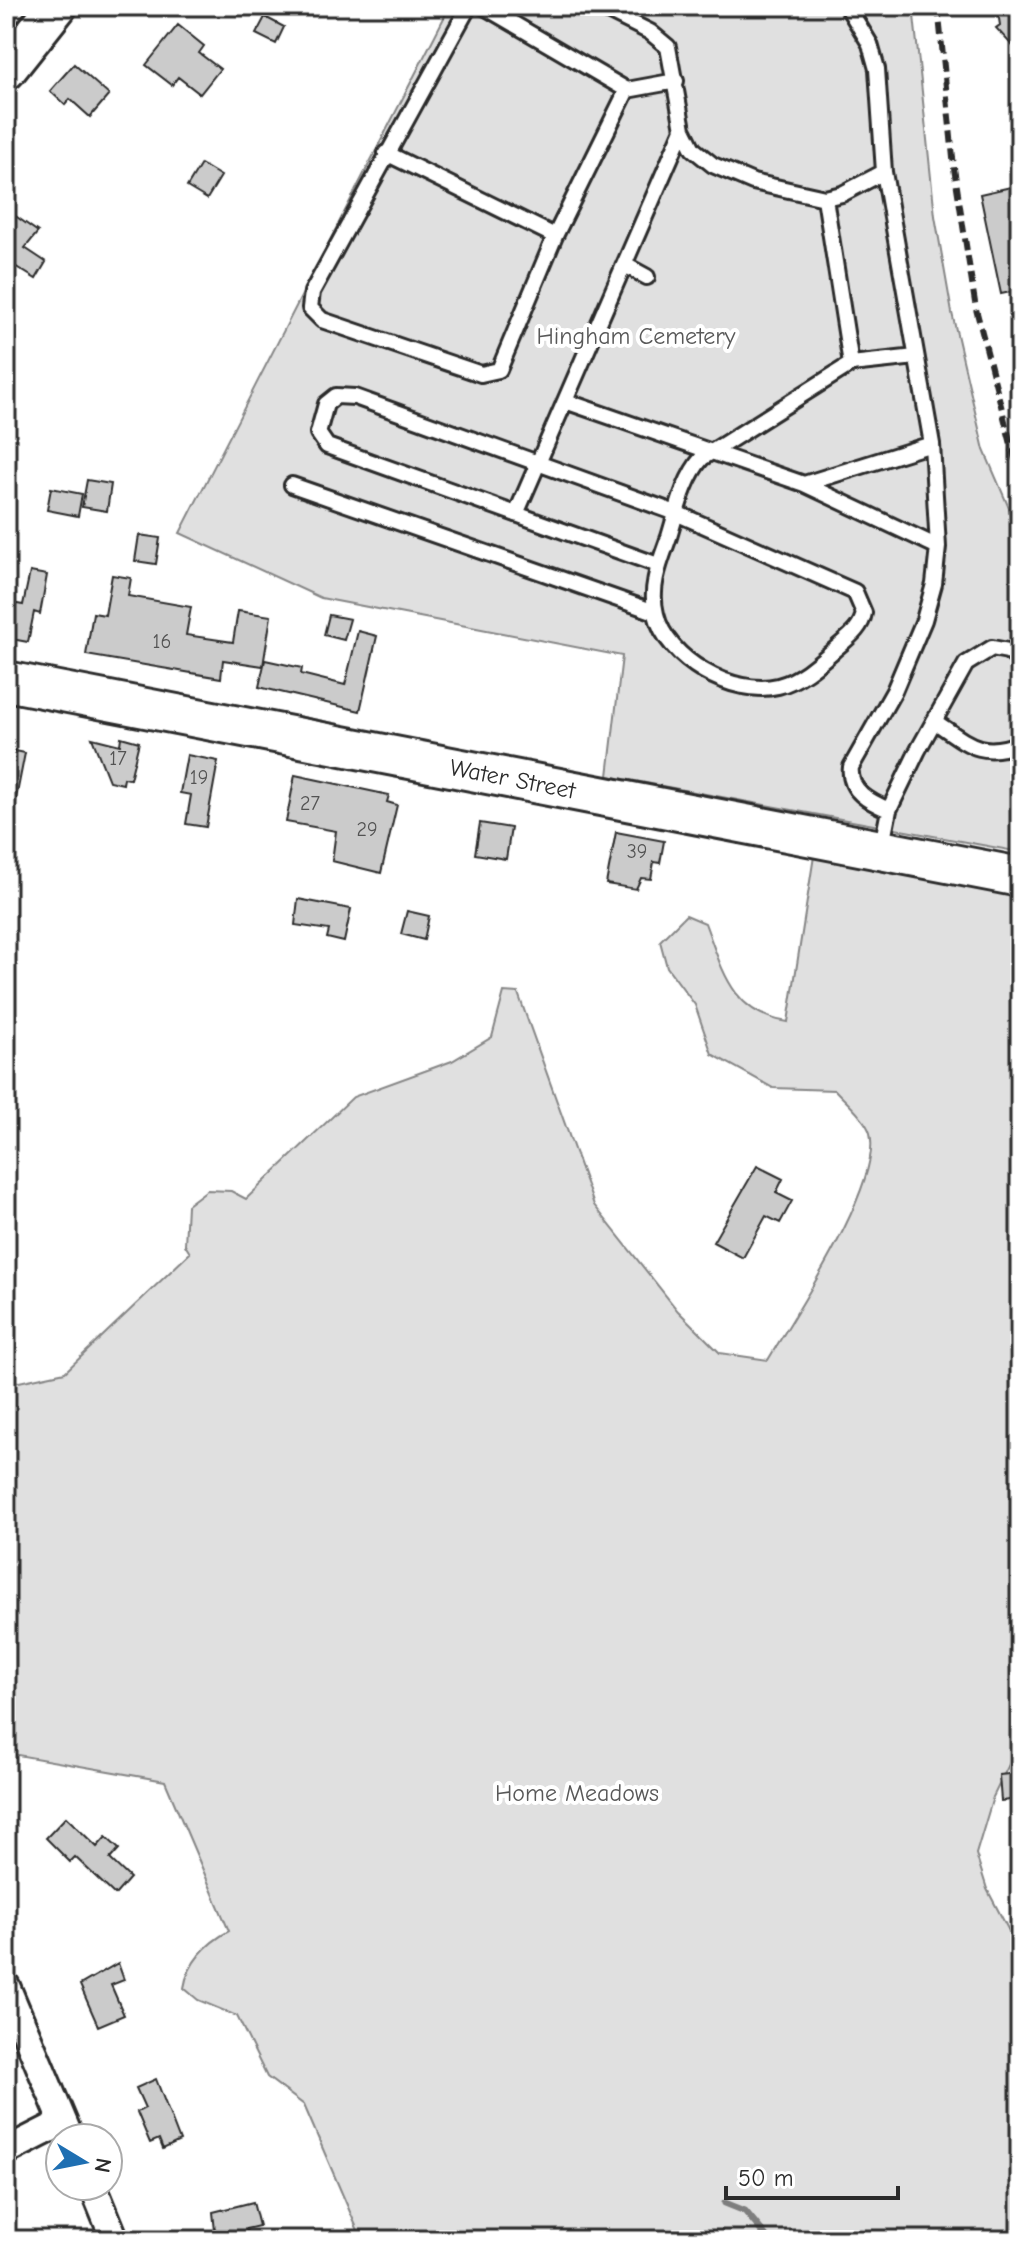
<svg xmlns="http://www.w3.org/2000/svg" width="1026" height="2246" font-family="'Comic Neue',sans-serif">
  <rect width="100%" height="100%" fill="#fff"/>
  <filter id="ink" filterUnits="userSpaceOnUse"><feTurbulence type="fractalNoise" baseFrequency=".0125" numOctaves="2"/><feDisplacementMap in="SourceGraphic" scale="16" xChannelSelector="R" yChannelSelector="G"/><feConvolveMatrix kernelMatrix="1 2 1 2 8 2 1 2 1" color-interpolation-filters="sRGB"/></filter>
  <g filter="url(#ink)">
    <path fill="#e0e0e0" stroke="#868686" stroke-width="2" d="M450,6H913L935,216L952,313L984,450L1009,508L1020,568V852L608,776L622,656L321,598L180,533Z
      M814,856L1020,897V1742L993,1797L976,1854L987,1889L1009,1931L1020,1938V2240H362L304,2105L267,2077L237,2016L198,2000L184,1988C188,1962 207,1943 229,1931L165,1781L6,1753V1380L19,1382L65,1372L190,1253L185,1245L187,1205L207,1190L231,1191L246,1199L353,1097L452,1061L492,1037L504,992L518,993L594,1205L678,1311L720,1353L768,1360C795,1314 883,1183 870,1133C866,1119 845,1101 835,1090L773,1088L712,1054L695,1005L667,967L660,941L686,915L705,923C723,971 732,1014 788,1022Z"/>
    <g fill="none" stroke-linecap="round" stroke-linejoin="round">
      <path stroke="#7e7e7e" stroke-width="7" d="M725,2203L745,2211L769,2240"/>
    </g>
    <path fill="#cbcbcb" stroke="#2b2b2b" stroke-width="2" d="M997,6H1020V54L996,28L1000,25Z
      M265,17L284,27L276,44L256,34Z
      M178,25L204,46L199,53L220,69L200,94L178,77L172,85L146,65Z
      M74,64L109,95L90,117L70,99L65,105L50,91Z
      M201,164L221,176L207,199L187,187Z
      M1011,187L1020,229V290L1001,294L980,194Z
      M14,215L38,232L25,248L46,262L36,279L13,265L6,274V226Z
      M87,480L111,484L107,511L82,507Z
      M51,488L82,494L78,516L47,510Z
      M139,535L160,538L156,564L135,561Z
      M30,572L47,575L40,614L34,612L28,642L6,638V602L23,605Z
      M112,575L131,578L128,596L191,607L186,635L233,642L238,611L271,616L263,666L223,660L221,678L86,655L93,613L105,615Z
      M329,615L350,619L344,640L324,635Z
      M358,631L377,636L360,711L259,687L265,660L302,668L301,674L345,685Z
      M121,737L139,742L130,779L124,778L123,784L109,781L92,738L120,745Z
      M6,749L25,753L15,804L6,803Z
      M187,755L218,761L206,827L186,824L191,795L180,793Z
      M295,775L389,795L387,802L397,805L381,873L332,861L336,831L286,822Z
      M480,823L511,828L506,859L475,854Z
      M616,832L664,841L660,863L654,862L651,879L641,878L636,889L606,884Z
      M298,899L351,909L344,942L327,938L329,930L295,925Z
      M407,911L429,916L424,940L401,934Z
      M757,1166L783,1179L776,1193L792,1201L780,1223L766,1216L743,1258L713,1242Z
      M1020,1773V1799L1001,1801L999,1775Z
      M66,1817L97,1847L106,1837L119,1849L110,1859L130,1878L115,1895L75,1857L70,1862L46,1838Z
      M118,1963L124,1980L111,1985L124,2015L98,2026L80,1985Z
      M156,2079L180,2141L163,2149L159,2139L150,2143L137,2112L145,2108L136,2088Z
      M253,2202L259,2226L246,2229L249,2240H216L213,2212Z"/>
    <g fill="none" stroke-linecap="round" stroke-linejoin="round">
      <defs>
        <path id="service" d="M469,6L312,292L310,308L322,320L481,374L499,370L555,236L627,90L676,81
          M483,6L627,90
          M598,6L650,32L668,47L683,129L693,149L713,165L753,182L825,198L842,194L884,172
          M847,6L870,44L877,69L884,172L932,444L938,547L934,584L924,620L894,691L851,767C848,791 870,802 889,810
          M386,153L555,236
          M825,198L851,364
          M625,265L647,277
          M565,401L804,484L938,547
          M804,484L932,444
          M292,485L655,612
          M516,514L683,129
          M658,565L327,446L318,433L326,404L336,396L355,397L676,513L855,592L864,613C861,630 846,639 834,650C818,664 799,681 778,686C733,697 666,659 656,614C649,587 660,562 669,537C677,511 684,478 702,458L851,364L916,357
          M934,721C967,743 980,759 1020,743
          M881,850L889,810L918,750L966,664L992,648L1008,651L1020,661"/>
        <path id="minor" d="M6,1986L70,2138
          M6,2151L63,2122
          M93,2186L115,2240"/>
        <g id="secondary">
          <path d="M6,70L57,6"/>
          <path id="s1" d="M6,681L1020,877"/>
        </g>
      </defs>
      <use href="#service" stroke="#2b2b2b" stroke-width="20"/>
      <use href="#minor" stroke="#2b2b2b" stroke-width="32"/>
      <use href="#secondary" stroke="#2b2b2b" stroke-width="44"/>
      <use href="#service" stroke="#fff" stroke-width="14"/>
      <use href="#minor" stroke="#fff" stroke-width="26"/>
      <use href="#secondary" stroke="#fff" stroke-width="38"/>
      <path stroke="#2b2b2b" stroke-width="6" stroke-dasharray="12 6" stroke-linecap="butt" d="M938,6L954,168L976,309L1020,479"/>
    </g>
  </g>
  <g text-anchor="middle" stroke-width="8" stroke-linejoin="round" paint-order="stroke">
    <g font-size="20" fill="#535353">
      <text x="162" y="648">16</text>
      <text x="118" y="765">17</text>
      <text x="199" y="784">19</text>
      <text x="310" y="810">27</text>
      <text x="367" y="836">29</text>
      <text x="637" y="858">39</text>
    </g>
    <g font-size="24" fill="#585858" stroke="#fff">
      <text x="636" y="344">Hingham Cemetery</text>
      <text x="577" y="1801">Home Meadows</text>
    </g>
    <g font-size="24" fill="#2b2b2b" stroke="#fff">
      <text dy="8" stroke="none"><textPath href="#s1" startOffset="516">Water Street</textPath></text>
    </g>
  </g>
  <rect width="1026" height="2246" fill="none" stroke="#fff" stroke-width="32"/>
  <rect x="16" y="16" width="994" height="2214" fill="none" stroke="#2b2b2b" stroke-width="3" filter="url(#ink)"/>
  <g transform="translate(84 2162) rotate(100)"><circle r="38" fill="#ffffff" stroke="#aaaaaa" stroke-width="2"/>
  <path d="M0-6L14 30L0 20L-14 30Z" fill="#1f6fb2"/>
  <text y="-12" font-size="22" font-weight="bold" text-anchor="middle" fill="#2b2b2b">N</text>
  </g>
  <path d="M726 2186v12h172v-12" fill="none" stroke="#2b2b2b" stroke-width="4"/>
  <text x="738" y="2186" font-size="24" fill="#2b2b2b" stroke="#ffffff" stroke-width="6" paint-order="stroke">50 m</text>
</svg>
